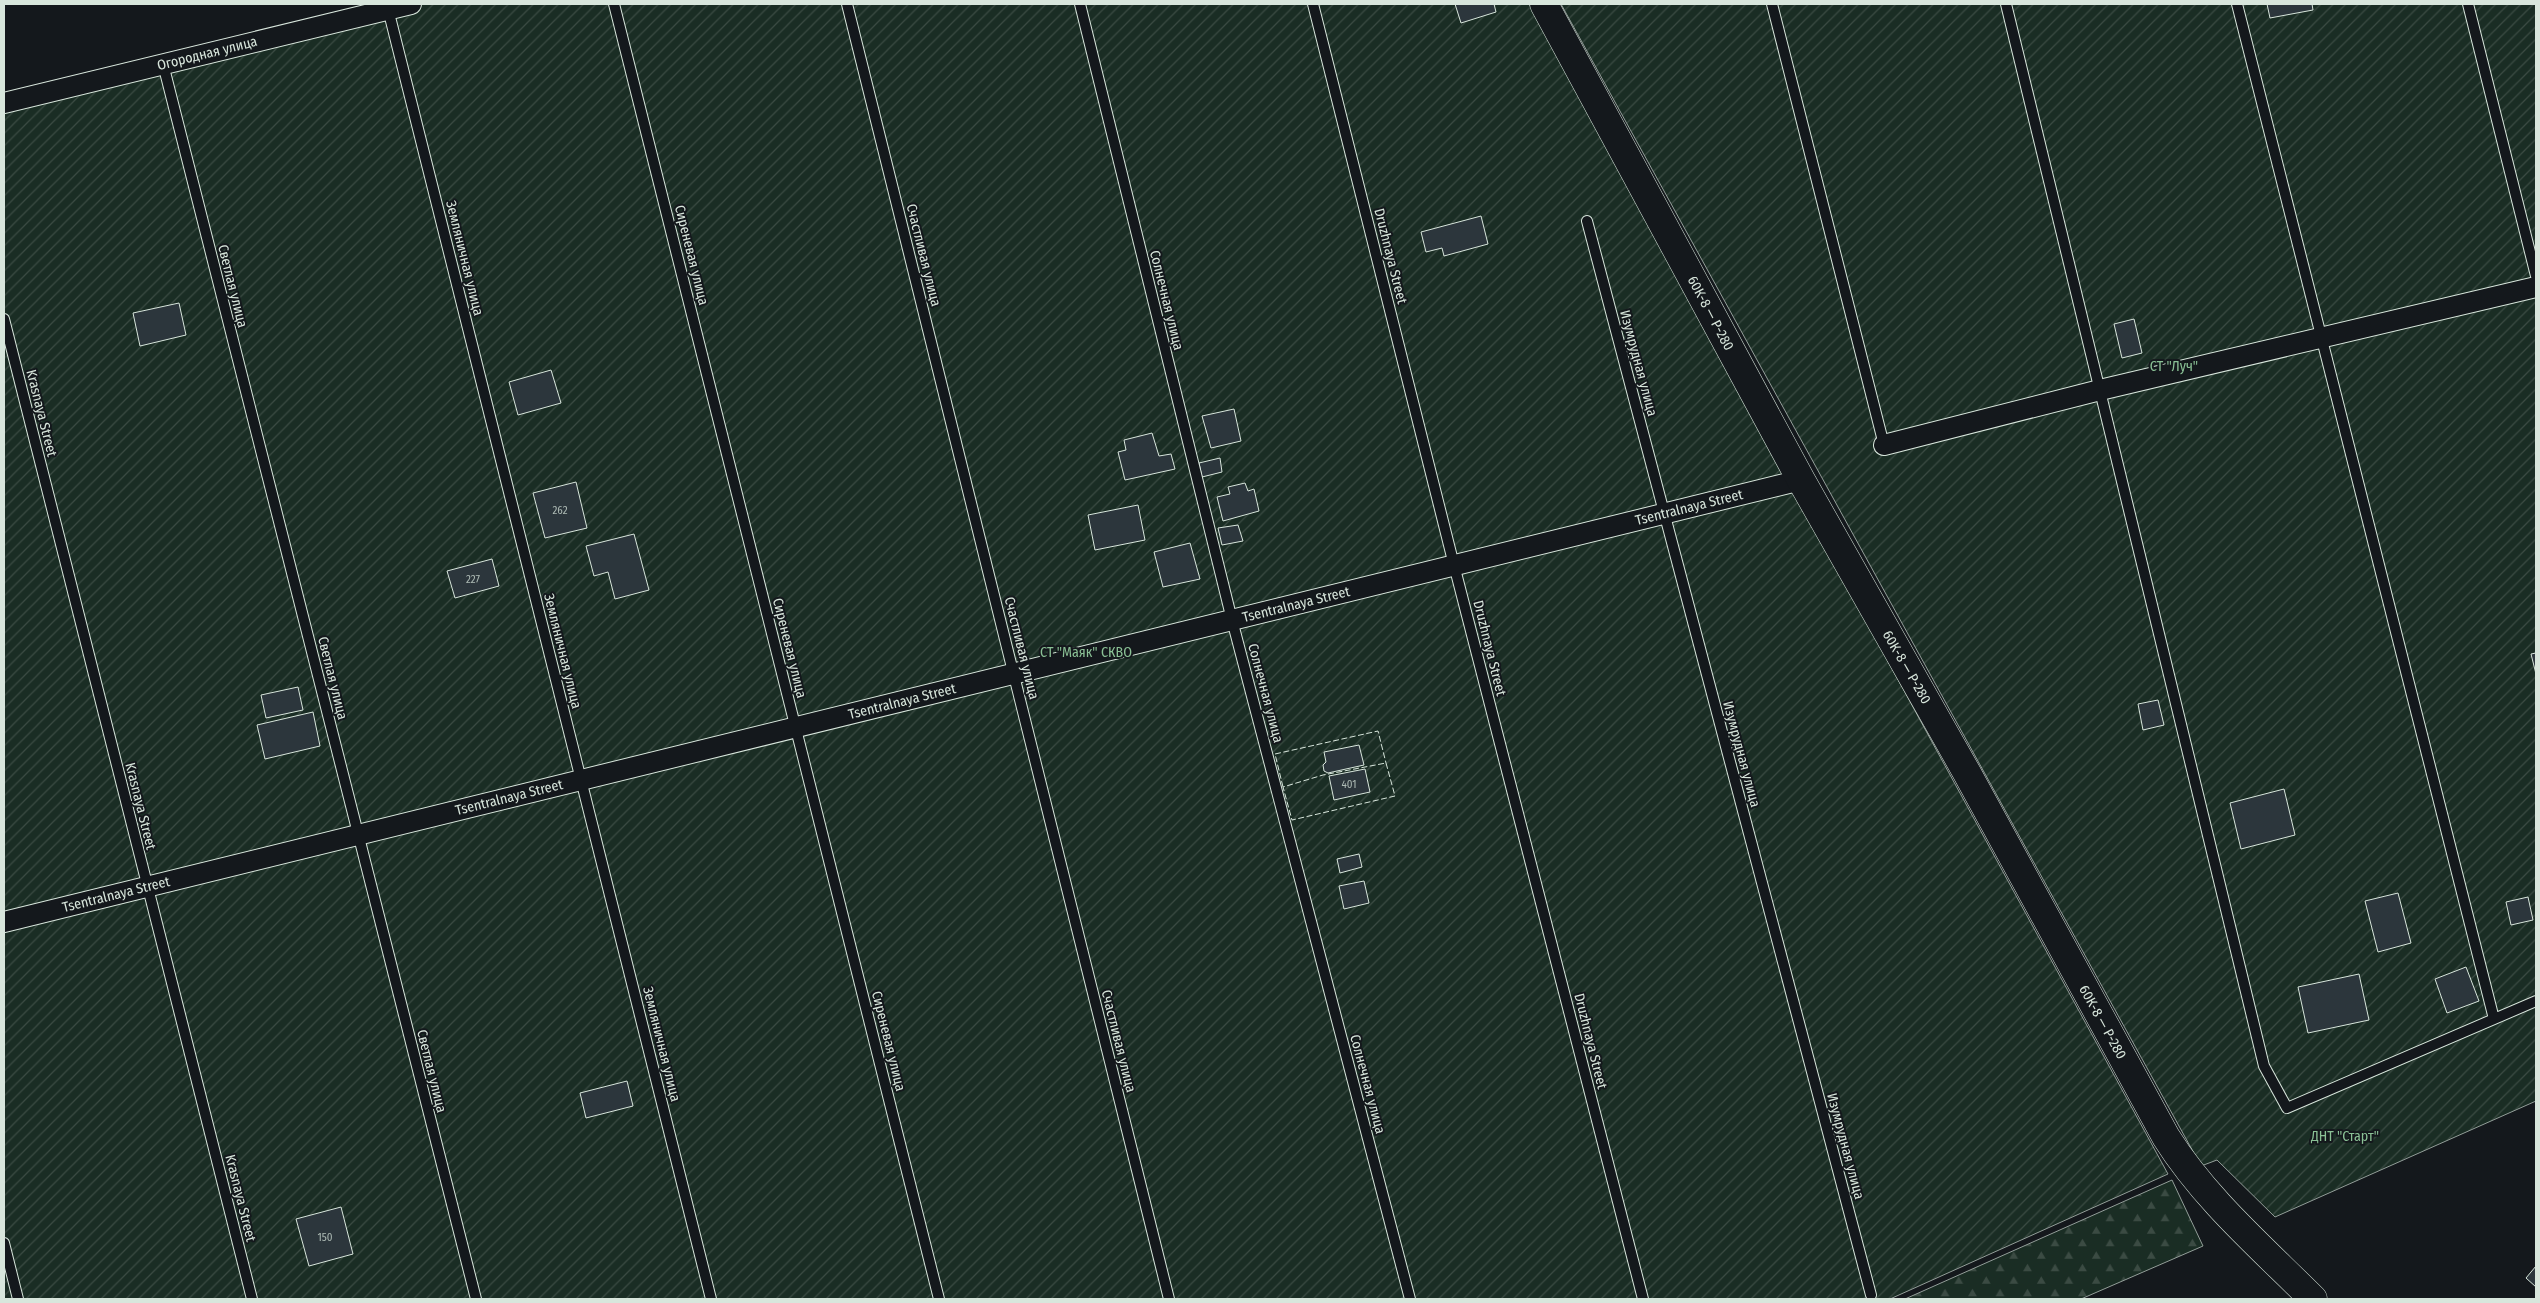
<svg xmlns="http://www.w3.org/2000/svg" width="2540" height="1303" font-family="'Fira Sans Condensed',sans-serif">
  <defs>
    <pattern id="forest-firs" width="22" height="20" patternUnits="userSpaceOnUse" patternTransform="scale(1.25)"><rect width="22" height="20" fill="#1a2d24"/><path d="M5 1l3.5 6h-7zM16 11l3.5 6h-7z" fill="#3b4b43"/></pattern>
    <pattern id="garden-furrows" width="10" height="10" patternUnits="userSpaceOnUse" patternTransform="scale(1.25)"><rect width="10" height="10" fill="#1a2d24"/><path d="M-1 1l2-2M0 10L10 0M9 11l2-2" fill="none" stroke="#3b4b43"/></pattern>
  </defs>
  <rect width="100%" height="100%" fill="#14181c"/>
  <path fill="url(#forest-firs)" stroke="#939e99" d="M2172,1180L2203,1246L2081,1299H1905Z"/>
  <path fill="url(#garden-furrows)" stroke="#939e99" d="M390,4H1529L2168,1174L1890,1299H4V98Z
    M1561,4H2536V1101L2275,1217L2217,1160L2201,1166Z"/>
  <path fill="#2c363c" stroke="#d8e6dc" d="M1455,4H1494L1496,12L1461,23Z
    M2267,4H2312L2313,10L2270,18Z
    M1481,216L1488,244L1444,256L1442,248L1426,252L1421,232Z
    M179,303L186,335L140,346L133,313Z
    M2134,319L2142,353L2122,358L2114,324Z
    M551,370L561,403L518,415L509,382Z
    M1234,409L1241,441L1211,448L1202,416Z
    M1152,433L1159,456L1171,454L1175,469L1125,480L1118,452L1126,450L1124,440Z
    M1220,458L1222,472L1202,477L1199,463Z
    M576,482L587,528L545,538L533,493Z
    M1245,483L1248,491L1254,489L1259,511L1223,521L1217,497L1230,494L1228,487Z
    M1138,505L1145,540L1095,550L1088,515Z
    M1238,525L1243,541L1222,545L1218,528Z
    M634,534L649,590L615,599L608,572L594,576L586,546Z
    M1190,543L1200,579L1163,587L1154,552Z
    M492,559L499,586L455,598L447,571Z
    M2536,653V674L2531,654Z
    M298,687L303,710L266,718L261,695Z
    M2158,700L2164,725L2143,730L2138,704Z
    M313,712L320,746L265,759L257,725Z
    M1359,745L1364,765L1328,773L1324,771L1323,765L1326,762L1324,752Z
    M1365,769L1370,792L1334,800L1329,776Z
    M2284,789L2295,835L2241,849L2230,803Z
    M1359,854L1362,867L1340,873L1337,859Z
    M1364,881L1369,903L1344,909L1339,886Z
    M2398,893L2411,943L2378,952L2365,901Z
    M2528,897L2533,920L2511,925L2506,902Z
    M2466,967L2479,1001L2447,1013L2435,979Z
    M2359,974L2369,1020L2308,1033L2298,987Z
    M627,1081L633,1106L586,1118L580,1093Z
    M341,1207L353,1254L309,1266L296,1219Z
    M2536,1266V1287L2526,1278Z"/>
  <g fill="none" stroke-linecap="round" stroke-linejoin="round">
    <defs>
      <path id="lane" d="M614,4L939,1299
        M847,4L1169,1299
        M1080,4L1232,620L1410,1299
        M1313,4L1454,565L1643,1299
        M1772,4L1884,445
        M2006,4L2264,1066L2287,1108L2536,1001
        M2237,4L2494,1019
        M2468,4L2536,276
        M388,9L711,1299
        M163,64L476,1299
        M1587,221L1871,1295
        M4,319L252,1299
        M4,1243L18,1299"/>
      <path id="street" d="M4,103L411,4
        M1884,445L2100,390L2536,287
        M4,922L1801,480"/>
      <path id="secondary" d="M1544,4L1801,480L1967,773L2166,1137C2205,1199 2261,1247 2313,1299"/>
    </defs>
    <use href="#lane" stroke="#d8e6dc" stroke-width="12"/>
    <use href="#street" stroke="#d8e6dc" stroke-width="22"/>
    <use href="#secondary" stroke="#d8e6dc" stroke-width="29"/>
    <use href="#lane" stroke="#14181c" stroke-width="10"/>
    <use href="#street" stroke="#14181c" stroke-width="20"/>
    <use href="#secondary" stroke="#14181c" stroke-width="28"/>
    <path stroke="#d8e6dc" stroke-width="1" stroke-dasharray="6 2.5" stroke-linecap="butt" d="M1386,763L1395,796L1292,820L1283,787L1323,775Z
      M1283,787L1275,754L1378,731L1386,763"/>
  </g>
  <g text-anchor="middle" stroke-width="4" stroke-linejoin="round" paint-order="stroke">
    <g font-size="11" fill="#adbab4">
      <text x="560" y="514">262</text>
      <text x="473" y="583">227</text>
      <text x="1349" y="788">401</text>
      <text x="325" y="1241">150</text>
    </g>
    <g font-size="14" fill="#d8e6dc" stroke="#14181c">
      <text transform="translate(207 53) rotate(-14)" y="5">Огородная улица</text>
      <text transform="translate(692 255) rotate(76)" y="5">Сиреневая улица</text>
      <text transform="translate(924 255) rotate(76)" y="5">Счастливая улица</text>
      <text transform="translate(1391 256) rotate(76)" y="5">Druzhnaya Street</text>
      <text transform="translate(465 258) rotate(76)" y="5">Земляничная улица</text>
      <text transform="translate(233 286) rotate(76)" y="5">Светлая улица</text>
      <text transform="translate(1167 300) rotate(76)" y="5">Солнечная улица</text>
      <text transform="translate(1711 313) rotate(62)" y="5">60К-8 — Р-280</text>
      <text transform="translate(1639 363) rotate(75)" y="5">Изумрудная улица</text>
      <text transform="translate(42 413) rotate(76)" y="5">Krasnaya Street</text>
      <text transform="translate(1689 507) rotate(-14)" y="5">Tsentralnaya Street</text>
      <text transform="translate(1296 604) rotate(-14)" y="5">Tsentralnaya Street</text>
      <text transform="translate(790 648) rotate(76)" y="5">Сиреневая улица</text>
      <text transform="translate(1022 648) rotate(76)" y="5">Счастливая улица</text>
      <text transform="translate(1490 648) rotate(76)" y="5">Druzhnaya Street</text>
      <text transform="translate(563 651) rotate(76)" y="5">Земляничная улица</text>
      <text transform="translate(1907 667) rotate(60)" y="5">60К-8 — Р-280</text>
      <text transform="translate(333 678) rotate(76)" y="5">Светлая улица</text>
      <text transform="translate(1266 693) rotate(75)" y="5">Солнечная улица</text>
      <text transform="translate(902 701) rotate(-14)" y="5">Tsentralnaya Street</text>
      <text transform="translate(1742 754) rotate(75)" y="5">Изумрудная улица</text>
      <text transform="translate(509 797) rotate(-14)" y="5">Tsentralnaya Street</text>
      <text transform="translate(141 806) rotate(76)" y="5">Krasnaya Street</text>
      <text transform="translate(116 894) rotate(-14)" y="5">Tsentralnaya Street</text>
      <text transform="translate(2103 1022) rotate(61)" y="5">60К-8 — Р-280</text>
      <text transform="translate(889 1041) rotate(76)" y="5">Сиреневая улица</text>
      <text transform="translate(1119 1041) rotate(76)" y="5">Счастливая улица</text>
      <text transform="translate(1591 1041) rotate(76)" y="5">Druzhnaya Street</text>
      <text transform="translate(662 1044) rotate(76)" y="5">Земляничная улица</text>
      <text transform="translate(432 1071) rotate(76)" y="5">Светлая улица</text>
      <text transform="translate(1368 1084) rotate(75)" y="5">Солнечная улица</text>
      <text transform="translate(1846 1146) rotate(75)" y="5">Изумрудная улица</text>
      <text transform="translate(241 1198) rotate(76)" y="5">Krasnaya Street</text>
    </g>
    <g font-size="14" fill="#8ac095" stroke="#14181c">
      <text x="2174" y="371">СТ "Луч"</text>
      <text x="1086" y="657">СТ "Маяк" СКВО</text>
      <text x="2345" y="1141">ДНТ "Старт"</text>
    </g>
  </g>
  <rect width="2540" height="1303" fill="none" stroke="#d8e6dc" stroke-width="10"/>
</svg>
